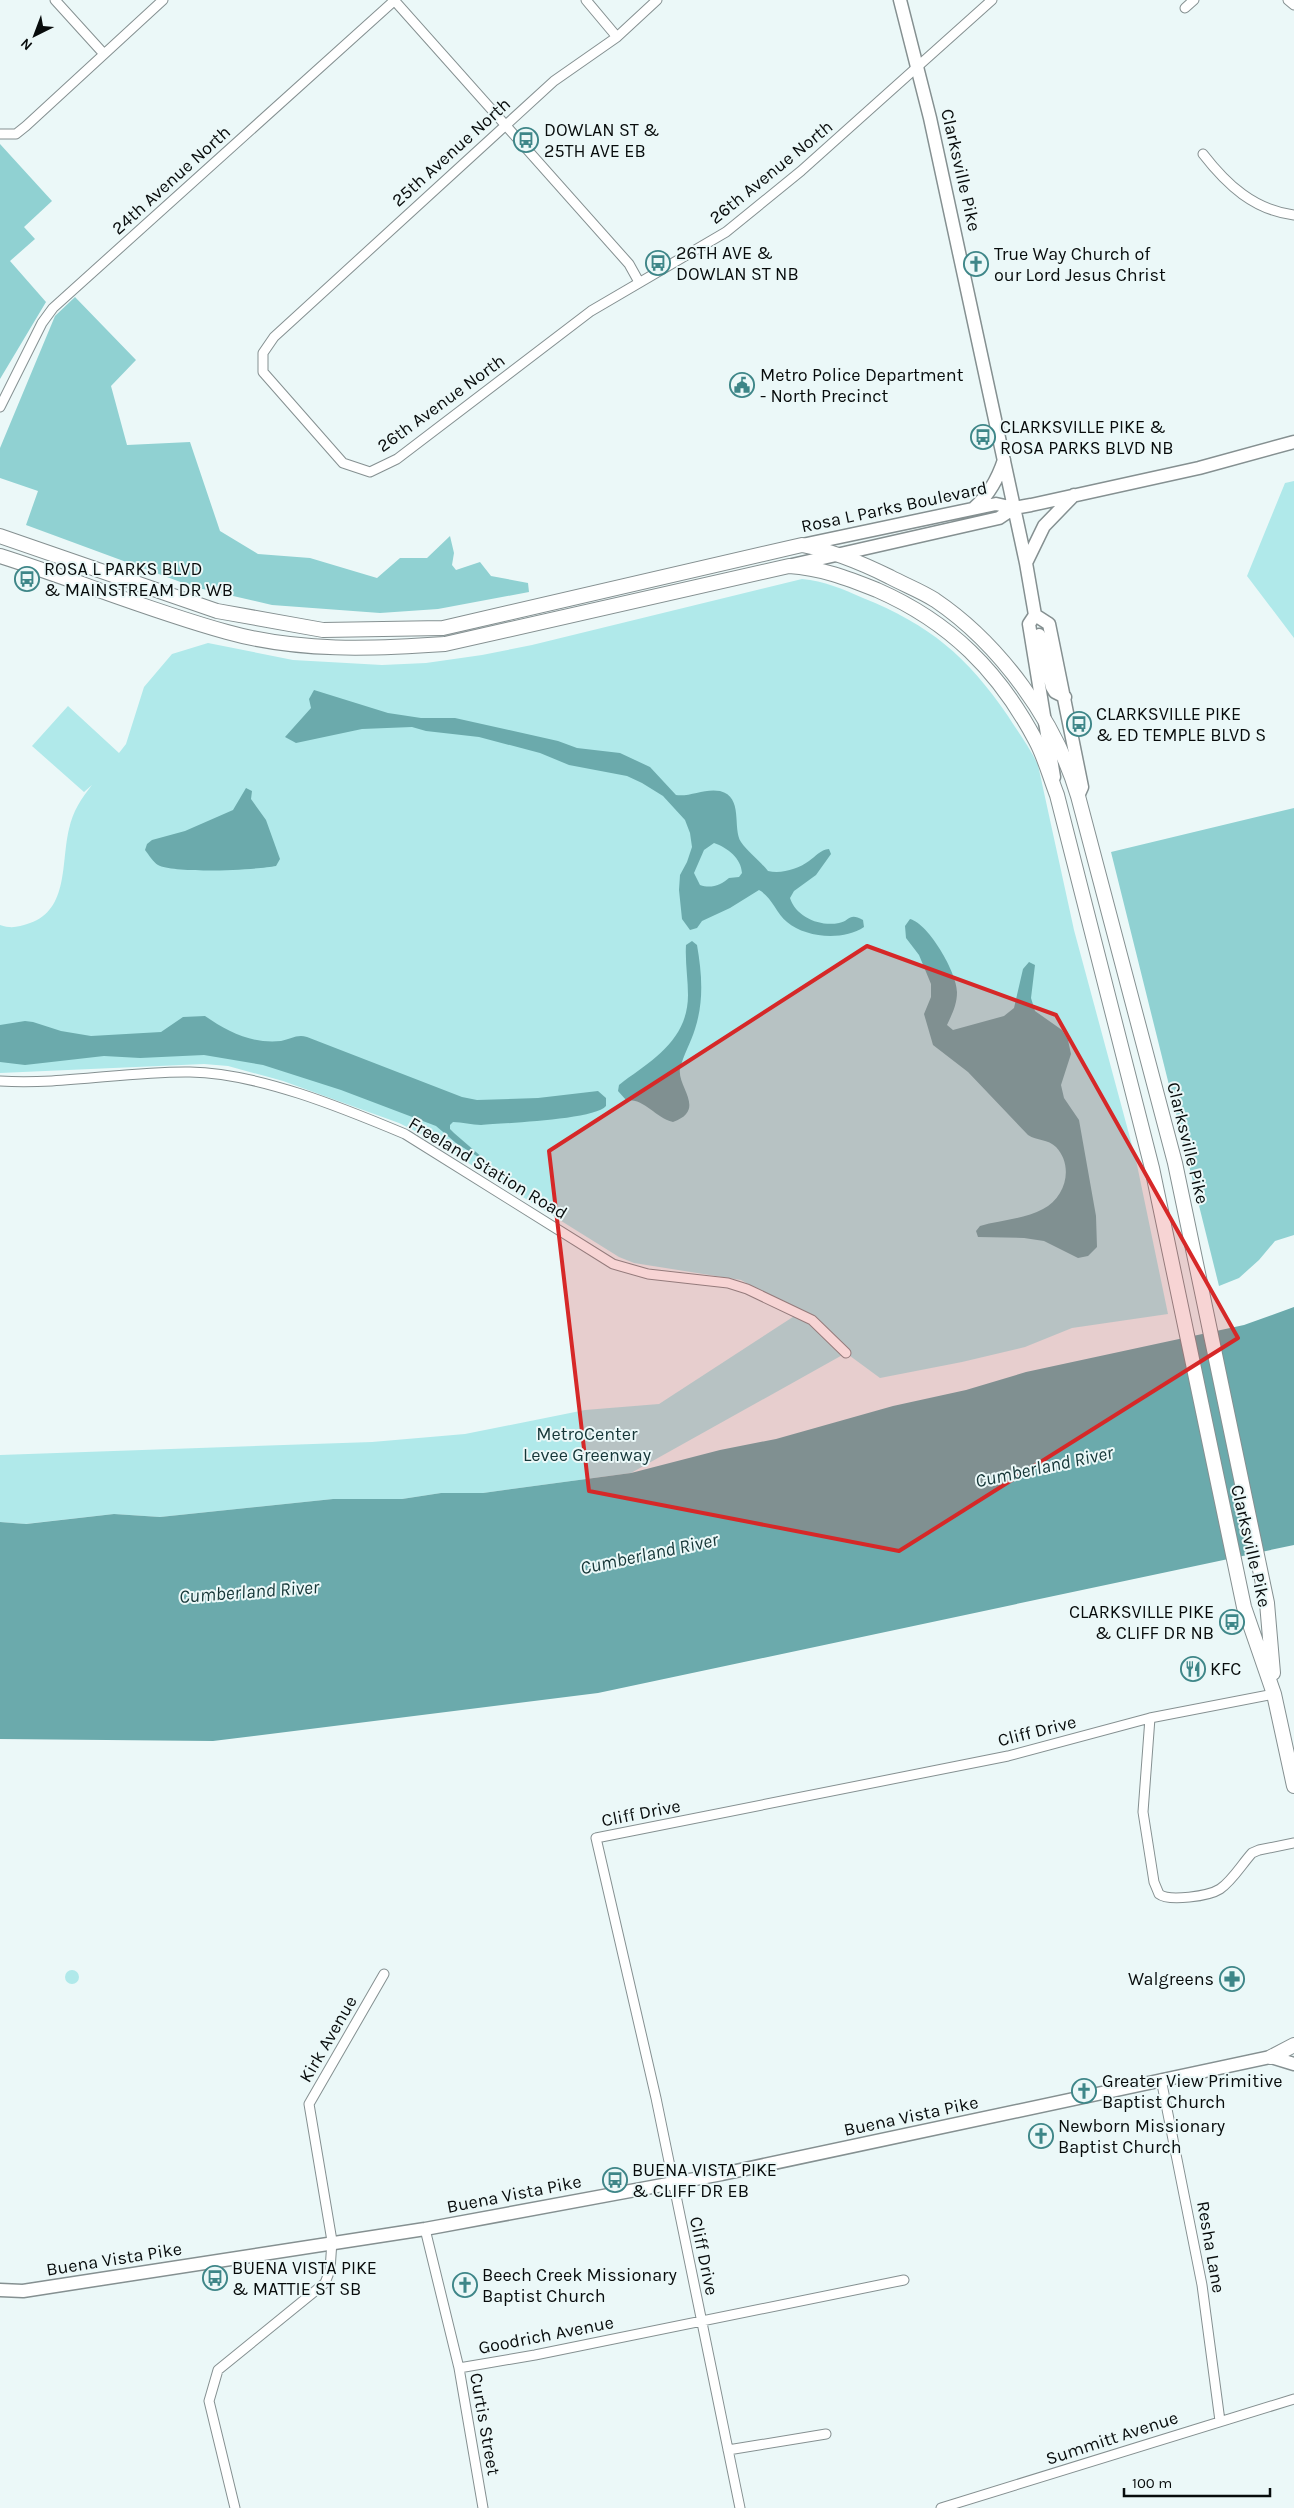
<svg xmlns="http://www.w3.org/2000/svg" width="1294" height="2508" font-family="Karla,sans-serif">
  <rect width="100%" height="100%" fill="#ebf8f8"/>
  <path fill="#b0e9ea" d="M1294,481V638L1247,576L1285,483Z
    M802,579C824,581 843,589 863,598C930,625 967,656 1008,716C1018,732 1030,748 1038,765L1074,930L1136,1160L1168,1314L1072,1328L1025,1347L962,1362L880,1378L846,1353L631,1473L483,1493H441L402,1499H333L160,1517L114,1514L25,1524L0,1522V1455L372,1442L465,1434L585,1410L659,1404L799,1313L741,1280L634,1263L619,1257L425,1136L399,1123L283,1081L228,1066L204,1064L0,1073V925C12,929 18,927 30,923C69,910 61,861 69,829C73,811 81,799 92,785L84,792L32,746L68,706L119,753L126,744L144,687L172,654L208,643L293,660L382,665L426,663L482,655L532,645Z
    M65 1977a7 7 0 1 1 14 0a7 7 0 1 1-14 0Z"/>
  <path fill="#90d1d2" d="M0,144L52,201L24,227L35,239L10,261L46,302L0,379Z
    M75,297L136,360L111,386L127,445L190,442L220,531L258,554L310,558L377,578L400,558H427L450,536L454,553L452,565L456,570L480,562L491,576L528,583L529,592L438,609L380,613L272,605L194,587L26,525L38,491L0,478V448L55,316Z
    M1294,808V1235L1275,1241L1259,1260L1239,1278L1219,1286L1111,852Z"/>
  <path fill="#6baaac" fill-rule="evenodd" d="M314,690L388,713L421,718H455L558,741L577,748L620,753L650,767L676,795C690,797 705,788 720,791C744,797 732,828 741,842C748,852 760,861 768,871C782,874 798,869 809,861C816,856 820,850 829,849L831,854L816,875L794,891L790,898C796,917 820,927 839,923C850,921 849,912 863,920L864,927C843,941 806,938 787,922C776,913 772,897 759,890L730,908L702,921L697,928L690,930L682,919L679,890L680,875L687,862L692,847L690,833L685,820L663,796L642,783L627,776L569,765L540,753L479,737L426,731L412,727L362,729L296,743L285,737L311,708L309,699ZM714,843C728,848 741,858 742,873L739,877L729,878C721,885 711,889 700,885L694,873L704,850Z
    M246,788L252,791L251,799L266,820L280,859L276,866C255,870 175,874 158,865C153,862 149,855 145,850L147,844L152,840L185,831L233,810Z
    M910,919C929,924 957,973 957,992C957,1005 952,1014 947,1025L953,1030L1004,1016L1014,1008L1023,969L1029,962L1035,965L1031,998L1035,1011L1062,1030L1068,1040L1071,1054L1061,1085L1064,1098L1079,1120L1096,1216L1097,1247L1088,1256L1078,1258L1044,1241L1024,1238L978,1237L976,1231L980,1226C1000,1220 1025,1219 1043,1209C1066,1197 1074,1166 1056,1147C1048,1139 1037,1141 1028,1135L968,1072L933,1045L924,1014L931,997V984L919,955L906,938L905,926Z
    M692,941L697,945C702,974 704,1001 695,1029C691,1042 683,1056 680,1069C677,1087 707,1110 673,1122C654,1117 646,1099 626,1100L618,1091L619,1085L624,1081C655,1059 688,1038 688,995C688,979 685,962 686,945Z
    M205,1016C228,1032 252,1044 281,1041C291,1039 297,1034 307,1037L462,1097L477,1100L538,1098L598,1091L606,1098V1106C594,1120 503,1123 481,1125C472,1125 462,1122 453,1122L450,1125V1129L454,1133L491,1165L456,1143L436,1126L341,1090L263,1065L204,1055L140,1058L104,1056L25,1065L0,1062V1025L25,1021L33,1022L61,1031L91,1036L161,1032L183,1017Z
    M1294,1307V1545L598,1693L213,1741L0,1739V1522L26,1524L114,1514L160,1517L333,1499H402L441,1493H483L631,1473L720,1450L776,1439L893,1406L966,1390L1026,1372L1244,1325Z"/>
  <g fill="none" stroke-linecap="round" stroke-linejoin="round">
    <defs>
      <path id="street" d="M55,0L104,54
        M394,0L629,264L639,282
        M586,0L617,37
        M657,0L617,37L554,81L274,337L263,353V372L343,463L370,472L397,459L591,311L726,232L801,171L992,0
        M1288,0L1294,5
        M1185,8L1194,0
        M0,134H16L26,126L163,0
        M1203,154C1227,185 1254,210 1294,215
        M0,407L42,323L53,308L395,0
        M0,1081C63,1085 127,1071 190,1072C258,1073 343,1108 405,1134L613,1264L648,1274L728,1283L747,1289L812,1320L846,1353
        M1150,1718L1143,1812L1154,1882L1159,1894C1169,1902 1209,1896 1220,1889C1232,1881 1242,1864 1252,1853L1259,1850L1294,1843
        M1161,2079L1202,2285L1220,2421
        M425,2229L459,2368L483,2508
        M459,2368L535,2355L904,2280
        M728,2450L826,2434
        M235,2508L209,2401L218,2370L325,2283L330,2270L332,2241L309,2104L384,1974
        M740,2508L656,2098L596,1838L1008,1756L1150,1718L1274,1694
        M941,2508L1294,2399"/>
      <path id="secondary" d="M900,0L930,118L1026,563L1035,615L1029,624L1054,777
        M974,508C989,495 998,478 1004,460
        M802,545L996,504L1014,508L1031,505L1199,468L1294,442
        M1026,563L1044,526L1074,495
        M792,565L999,518L1014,508
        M1035,615L1049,624L1082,787L1078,796
        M1039,635L1052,687L1055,692L1065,697
        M1271,2057L1294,2064
        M0,2290L23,2291L425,2229L722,2174L1280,2055"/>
      <path id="primary" d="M0,536L217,611L323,630L443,628L802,545C833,551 862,563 890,577C905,585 921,591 935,600C1000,644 1056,721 1078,796L1175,1163L1267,1603L1273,1673
        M0,556C76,580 150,611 227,632C298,652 373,649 445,644L789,566C821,568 847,578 877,590C950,622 999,671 1036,741C1045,758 1050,777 1057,795L1152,1168L1244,1607L1274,1694L1294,1786
        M1271,2057L1294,2045"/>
    </defs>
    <use href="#street" stroke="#859091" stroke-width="11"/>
    <use href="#secondary" stroke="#859091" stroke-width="15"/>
    <use href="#primary" stroke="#859091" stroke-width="16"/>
    <use href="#street" stroke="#fff" stroke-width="9"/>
    <use href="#secondary" stroke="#fff" stroke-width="12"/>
    <use href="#primary" stroke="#fff" stroke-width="14"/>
  </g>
  <path fill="#d62828" fill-opacity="0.2" stroke="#d62828" stroke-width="4" stroke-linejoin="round" d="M867,946L1056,1015L1238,1338L899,1551L589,1491L549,1151Z"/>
  <defs>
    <symbol id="bus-ring" viewBox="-11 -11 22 22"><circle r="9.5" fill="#ebf8f8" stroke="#3e8688" stroke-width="1.5"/><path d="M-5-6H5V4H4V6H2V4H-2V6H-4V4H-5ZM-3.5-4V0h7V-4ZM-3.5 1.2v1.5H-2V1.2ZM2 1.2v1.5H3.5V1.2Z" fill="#3e8688"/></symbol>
    <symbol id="church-ring" viewBox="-11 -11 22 22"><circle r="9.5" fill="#ebf8f8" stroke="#3e8688" stroke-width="1.5"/><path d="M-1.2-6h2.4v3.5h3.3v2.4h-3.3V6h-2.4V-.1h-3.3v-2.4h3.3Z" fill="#3e8688"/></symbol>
    <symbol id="civic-ring" viewBox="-11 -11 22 22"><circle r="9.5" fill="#ebf8f8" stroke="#3e8688" stroke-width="1.5"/><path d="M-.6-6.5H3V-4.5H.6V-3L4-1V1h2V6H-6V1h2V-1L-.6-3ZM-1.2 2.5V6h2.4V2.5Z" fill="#3e8688"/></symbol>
    <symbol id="restaurant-ring" viewBox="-11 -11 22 22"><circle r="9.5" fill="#ebf8f8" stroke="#3e8688" stroke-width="1.5"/><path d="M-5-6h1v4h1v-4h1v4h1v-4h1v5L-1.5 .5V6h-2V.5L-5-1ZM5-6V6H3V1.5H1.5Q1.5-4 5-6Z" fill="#3e8688"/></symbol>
    <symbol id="pharmacy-ring" viewBox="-11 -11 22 22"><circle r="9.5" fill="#ebf8f8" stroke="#3e8688" stroke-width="1.5"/><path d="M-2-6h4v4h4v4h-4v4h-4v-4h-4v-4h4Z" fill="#3e8688"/></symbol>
  </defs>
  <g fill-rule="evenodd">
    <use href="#bus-ring" x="512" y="126" width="28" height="28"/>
    <use href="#bus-ring" x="644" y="249" width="28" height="28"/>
    <use href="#church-ring" x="962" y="250" width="28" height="28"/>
    <use href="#civic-ring" x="728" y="371" width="28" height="28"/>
    <use href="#bus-ring" x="969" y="423" width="28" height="28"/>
    <use href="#bus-ring" x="13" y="565" width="28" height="28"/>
    <use href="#bus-ring" x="1065" y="710" width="28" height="28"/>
    <use href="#bus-ring" x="1218" y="1608" width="28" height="28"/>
    <use href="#restaurant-ring" x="1179" y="1655" width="28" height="28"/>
    <use href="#pharmacy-ring" x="1218" y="1965" width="28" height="28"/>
    <use href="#church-ring" x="1070" y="2077" width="28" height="28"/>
    <use href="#church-ring" x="1027" y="2122" width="28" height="28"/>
    <use href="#bus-ring" x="601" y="2166" width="28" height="28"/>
    <use href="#bus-ring" x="201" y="2264" width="28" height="28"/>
    <use href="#church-ring" x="451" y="2271" width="28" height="28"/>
  </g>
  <g text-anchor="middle" stroke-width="4" stroke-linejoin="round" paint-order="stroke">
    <g font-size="18" fill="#080c0c" stroke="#ebf8f8" text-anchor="start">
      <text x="544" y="136">DOWLAN ST &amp;<tspan x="544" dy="21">25TH AVE EB</tspan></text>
      <text x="676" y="259">26TH AVE &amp;<tspan x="676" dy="21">DOWLAN ST NB</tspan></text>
      <text x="994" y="260">True Way Church of<tspan x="994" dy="21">our Lord Jesus Christ</tspan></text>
      <text x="760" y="381">Metro Police Department<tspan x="760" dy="21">- North Precinct</tspan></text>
      <text x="1000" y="433">CLARKSVILLE PIKE &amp;<tspan x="1000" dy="21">ROSA PARKS BLVD NB</tspan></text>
      <text x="44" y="575">ROSA L PARKS BLVD<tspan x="44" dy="21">&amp; MAINSTREAM DR WB</tspan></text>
      <text x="1096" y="720">CLARKSVILLE PIKE<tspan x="1096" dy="21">&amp; ED TEMPLE BLVD S</tspan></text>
      <text x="1214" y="1618" text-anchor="end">CLARKSVILLE PIKE<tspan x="1214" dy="21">&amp; CLIFF DR NB</tspan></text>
      <text x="1210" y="1675">KFC</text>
      <text x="1214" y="1985" text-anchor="end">Walgreens</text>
      <text x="1102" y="2087">Greater View Primitive<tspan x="1102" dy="21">Baptist Church</tspan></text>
      <text x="1058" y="2132">Newborn Missionary<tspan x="1058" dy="21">Baptist Church</tspan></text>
      <text x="632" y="2176">BUENA VISTA PIKE<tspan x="632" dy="21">&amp; CLIFF DR EB</tspan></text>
      <text x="232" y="2274">BUENA VISTA PIKE<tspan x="232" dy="21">&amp; MATTIE ST SB</tspan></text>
      <text x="482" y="2281">Beech Creek Missionary<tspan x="482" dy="21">Baptist Church</tspan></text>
    </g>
    <g font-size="18" fill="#080c0c" stroke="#ebf8f8">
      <text transform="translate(451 152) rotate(-42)" y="6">25th Avenue North</text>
      <text transform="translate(961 170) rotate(77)" y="6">Clarksville Pike</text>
      <text transform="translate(771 172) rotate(-39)" y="6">26th Avenue North</text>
      <text transform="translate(171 180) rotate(-42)" y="6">24th Avenue North</text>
      <text transform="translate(441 403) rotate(-36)" y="6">26th Avenue North</text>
      <text transform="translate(894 507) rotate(-12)" y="6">Rosa L Parks Boulevard</text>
      <text transform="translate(1188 1143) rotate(76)" y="6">Clarksville Pike</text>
      <text transform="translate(488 1168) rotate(31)" y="6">Freeland Station Road</text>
      <text transform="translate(1251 1546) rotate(77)" y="6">Clarksville Pike</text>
      <text transform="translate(1037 1731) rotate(-14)" y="6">Cliff Drive</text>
      <text transform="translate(641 1813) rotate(-11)" y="6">Cliff Drive</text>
      <text transform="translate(328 2039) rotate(-60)" y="6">Kirk Avenue</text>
      <text transform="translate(911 2116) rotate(-12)" y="6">Buena Vista Pike</text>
      <text transform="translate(514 2194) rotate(-11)" y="6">Buena Vista Pike</text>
      <text transform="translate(1211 2247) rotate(80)" y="6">Resha Lane</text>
      <text transform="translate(704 2256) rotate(78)" y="6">Cliff Drive</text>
      <text transform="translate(114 2259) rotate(-9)" y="6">Buena Vista Pike</text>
      <text transform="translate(546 2335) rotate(-11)" y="6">Goodrich Avenue</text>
      <text transform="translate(485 2424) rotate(80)" y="6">Curtis Street</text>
      <text transform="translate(1112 2438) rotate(-18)" y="6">Summitt Avenue</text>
    </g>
    <g font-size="18" fill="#153637" stroke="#ebf8f8">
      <text x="587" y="1440">MetroCenter<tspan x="587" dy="21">Levee Greenway</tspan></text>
    </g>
    <g font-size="19" font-style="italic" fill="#153637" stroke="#ebf8f8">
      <text transform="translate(1044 1466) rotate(-12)" y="7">Cumberland River</text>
      <text transform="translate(649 1553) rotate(-12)" y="7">Cumberland River</text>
      <text transform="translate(249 1591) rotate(-4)" y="7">Cumberland River</text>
    </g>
  </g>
  <g transform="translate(35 35) rotate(222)" stroke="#ebf8f8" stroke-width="4" paint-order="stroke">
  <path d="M0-4L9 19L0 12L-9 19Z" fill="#080c0c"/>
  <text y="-8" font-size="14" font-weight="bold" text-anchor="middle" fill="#080c0c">N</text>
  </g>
  <path d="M1124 2488v8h146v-8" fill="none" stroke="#080c0c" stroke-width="2.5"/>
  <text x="1132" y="2488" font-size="15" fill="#080c0c" stroke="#ebf8f8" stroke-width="4" paint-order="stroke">100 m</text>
</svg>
